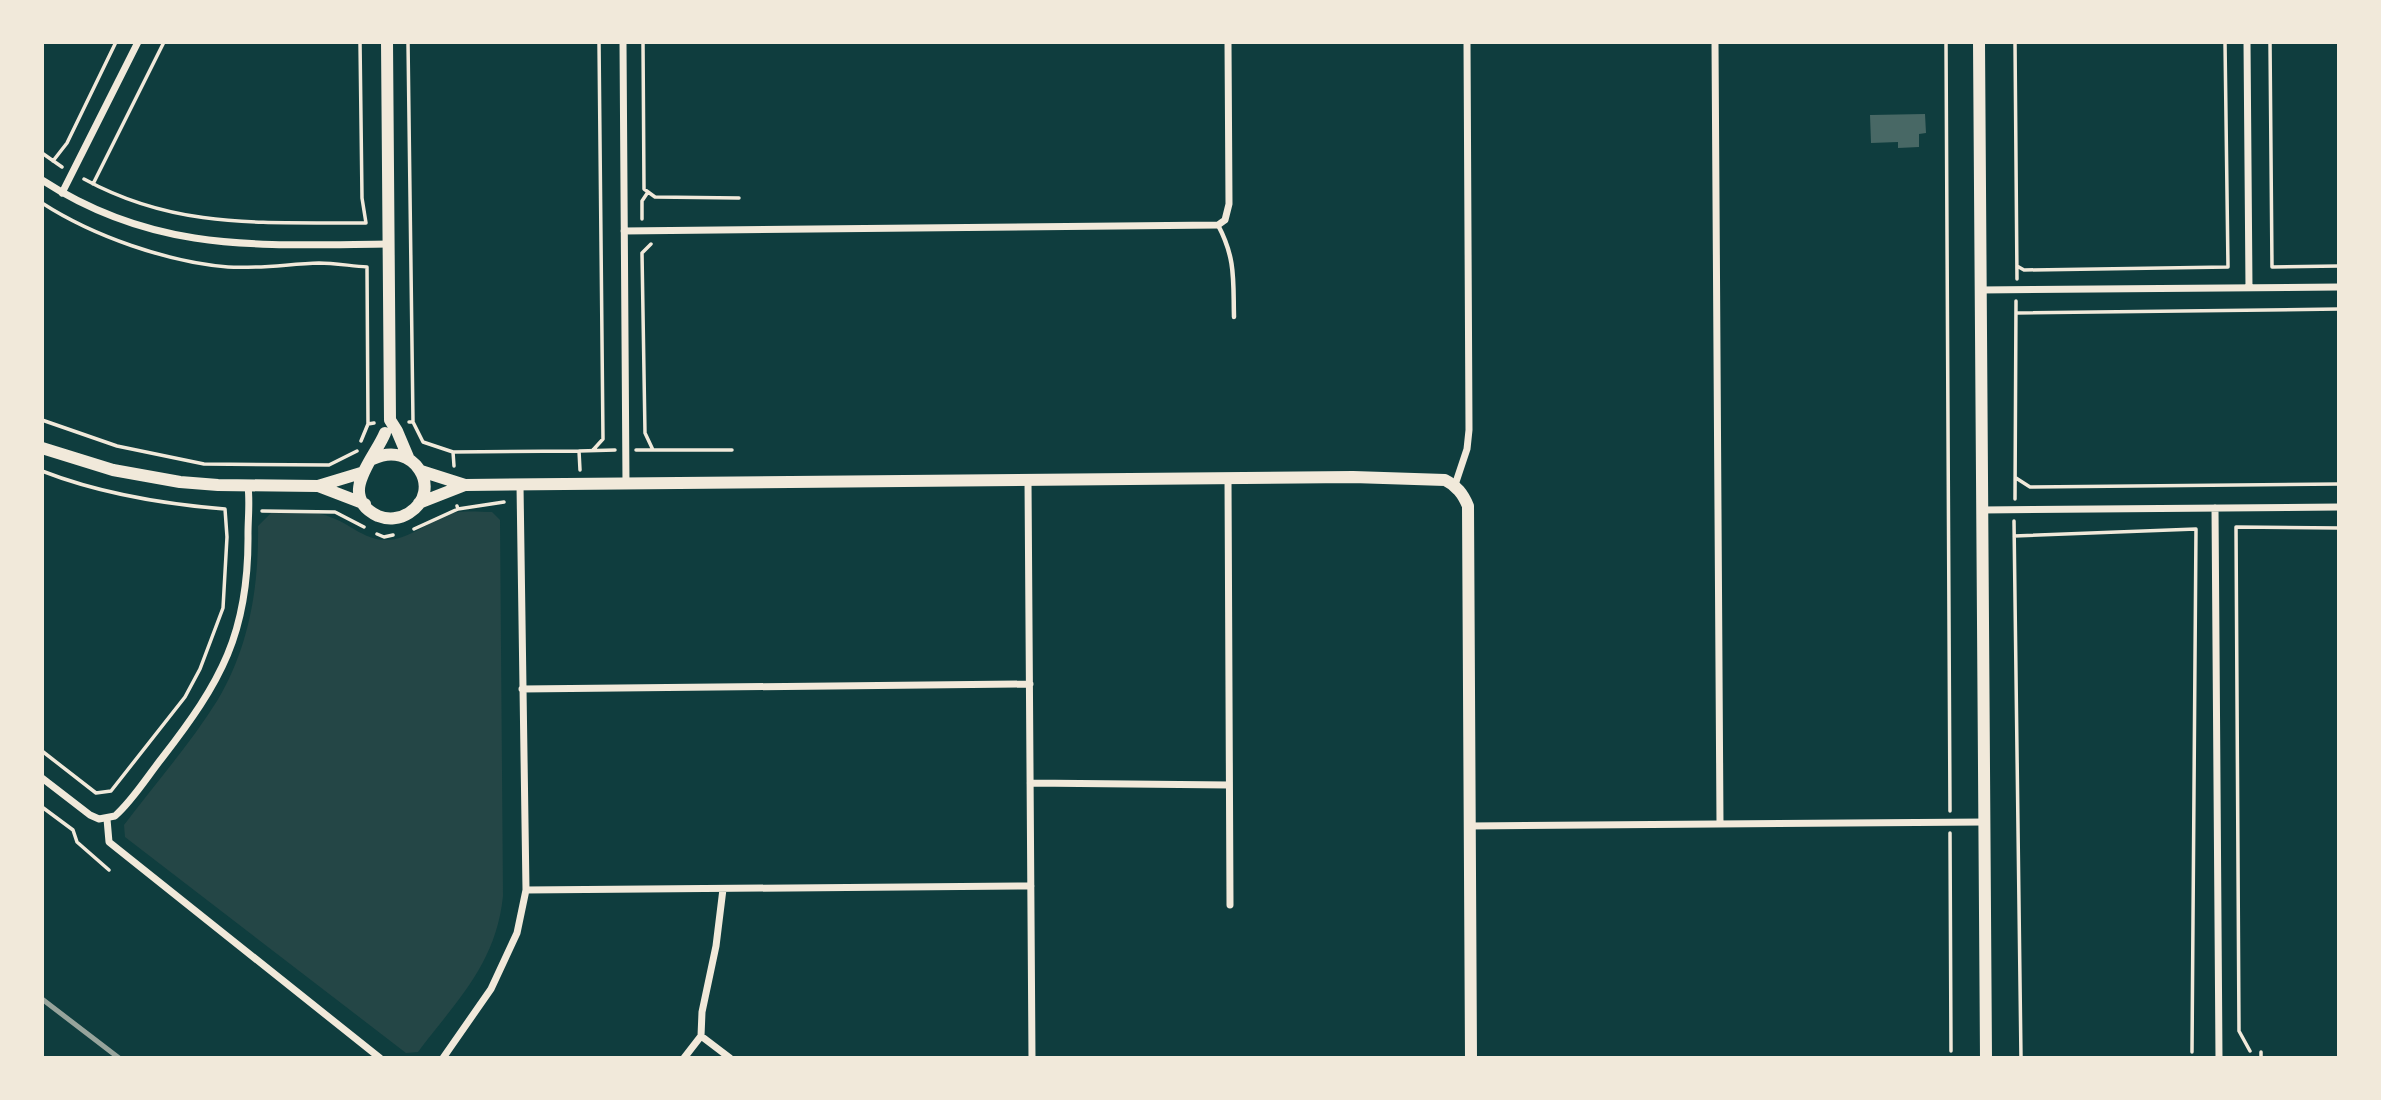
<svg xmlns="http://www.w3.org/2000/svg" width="2381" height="1100" font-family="'Sofia Sans Condensed',sans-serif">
  <rect width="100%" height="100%" fill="#0f3d3e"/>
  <path fill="#244646" d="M492,512L500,520L503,896C496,964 457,1000 418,1052L406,1053L125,837L124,825C155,784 190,744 217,701C249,648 259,587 258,526L271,513C291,513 312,510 330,517C349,523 363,539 384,540C408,541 427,522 449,514C462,510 478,512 492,512Z"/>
  <path fill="#486865" d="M1925,114L1926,133L1919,134V147L1898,148V142L1871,143L1870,115Z"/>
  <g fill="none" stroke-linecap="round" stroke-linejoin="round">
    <path stroke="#f1e9da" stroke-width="3.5" d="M408,42L413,421
      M643,42L644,189L655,197L739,198
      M1946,42L1950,811
      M2015,42L2017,279
      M2270,42L2272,267L2339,266
      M42,153L62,167
      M53,161L67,143L116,42
      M84,179C177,230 263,222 366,223L362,198L360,42
      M93,184L164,42
      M42,203C93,236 167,262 228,267C257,269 289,264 319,263C334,263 351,266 367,267L368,424
      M642,219V201L648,192
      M651,244L642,253L645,433L653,450
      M2017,266L2024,270L2228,267L2225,42
      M2016,313L2339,309
      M42,420L117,446L204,464L329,465L357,451
      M409,422H413L423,442L453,452L454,466
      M361,441L368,424L374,423
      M593,450L603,439L599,42
      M636,450H732
      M453,452L579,451
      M580,470L579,451L615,450
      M42,471C101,494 162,504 225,509L227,537L223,608L200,669L185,697L111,791L96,793L42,751
      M2016,478L2030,487L2339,484
      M2015,499L2016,301
      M458,509L504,502
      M262,511L335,512
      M335,512L364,527
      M2014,521L2021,1058
      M414,529L458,509L457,506
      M377,534L384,537L393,535
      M2014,536L2196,529L2192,1052
      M42,807L73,830L77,842L109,870
      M1950,833L1951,1051
      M2250,1051L2239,1031L2236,527L2339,528
      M2261,1058V1052"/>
    <path stroke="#f1e9da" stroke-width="4.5" d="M1218,225C1236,259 1233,280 1234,317"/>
    <path stroke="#f1e9da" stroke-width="7" d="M623,42L626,484
      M1715,42L1720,824
      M2247,42L2249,288
      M42,180C156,254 260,245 389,244
      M62,193L138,42
      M624,231L1218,225L1225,220L1229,204L1228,42
      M1980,290L2339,287
      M1228,478L1230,905
      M1028,480L1032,1058
      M1455,485L1467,449L1469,430L1467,42
      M2215,508L2219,1058
      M1982,510L2339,507
      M522,689L1030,684
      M42,778L90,815L99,819L115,816C133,800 147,777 162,758C221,682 249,633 248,534C248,518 250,503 248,486
      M1030,783L1229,785
      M107,819L109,842L380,1058
      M1469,826L1985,822
      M526,890L1031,886
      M701,1036L730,1058
      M443,1058L491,989L517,933L526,890L520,485
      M684,1058L701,1036L702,1012L716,946L723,889"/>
    <path stroke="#f1e9da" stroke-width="12" d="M387,42L390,420L397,431L408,457
      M1979,42L1986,1058
      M42,448L113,470L180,482L218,485L318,486L361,473
      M373,459C413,439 445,490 409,513C400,519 388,520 378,516C336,496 375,458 385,433
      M421,471L465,485L1353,477L1445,480C1457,486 1463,494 1468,506L1471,1058
      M318,486L365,504
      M419,503L465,485"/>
    <path stroke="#97a49c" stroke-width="5" d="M42,999L119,1058"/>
  </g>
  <rect width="2381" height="1100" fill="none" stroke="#f1e9da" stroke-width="88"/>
</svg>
